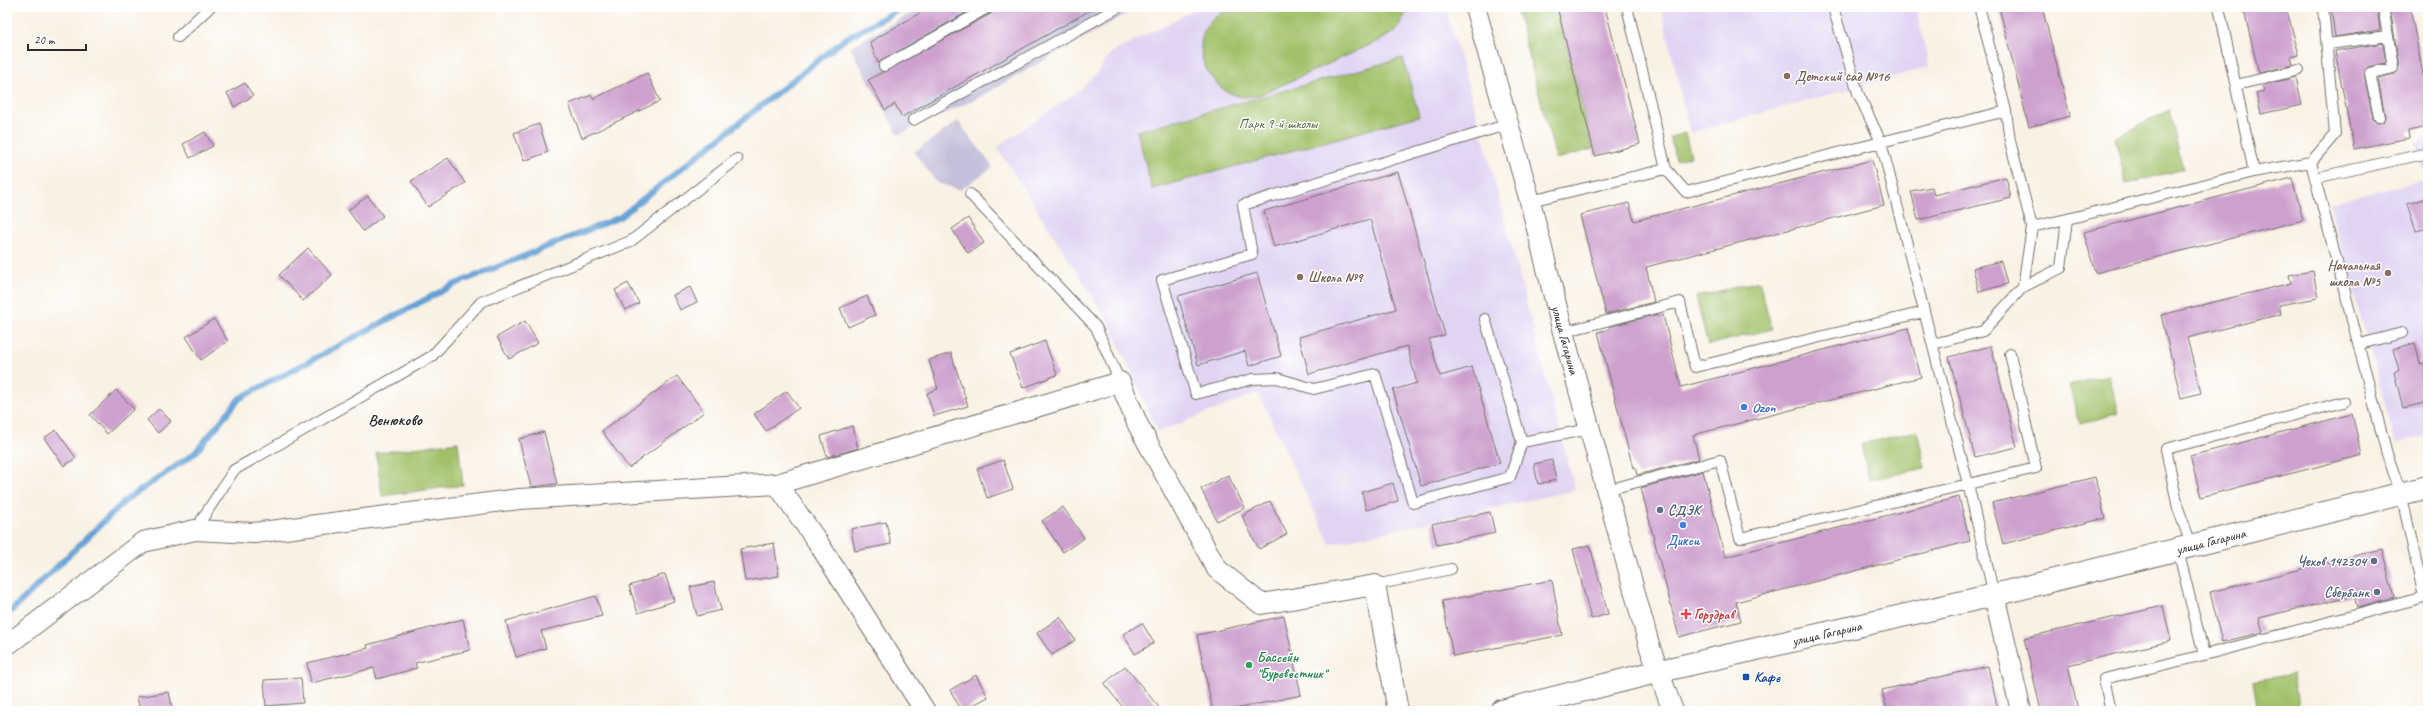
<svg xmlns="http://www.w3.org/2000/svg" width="2435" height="718" font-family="Caveat,sans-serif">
  <rect width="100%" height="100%" fill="#fff"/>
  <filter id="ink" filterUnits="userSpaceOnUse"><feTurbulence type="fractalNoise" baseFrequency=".025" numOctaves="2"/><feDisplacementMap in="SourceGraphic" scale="8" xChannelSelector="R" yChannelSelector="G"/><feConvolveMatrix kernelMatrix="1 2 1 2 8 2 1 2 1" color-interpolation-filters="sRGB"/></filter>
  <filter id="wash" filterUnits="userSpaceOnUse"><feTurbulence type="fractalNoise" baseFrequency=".012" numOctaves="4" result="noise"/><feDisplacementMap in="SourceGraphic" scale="16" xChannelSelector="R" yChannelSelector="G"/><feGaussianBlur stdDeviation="0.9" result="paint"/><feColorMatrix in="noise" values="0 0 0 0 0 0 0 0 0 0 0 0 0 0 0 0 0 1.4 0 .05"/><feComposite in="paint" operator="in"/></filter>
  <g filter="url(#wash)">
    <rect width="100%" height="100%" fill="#f9f1e3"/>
    <path fill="#e1d4f3" d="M1200,7H1445L1482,133L1575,490L1330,544L1258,393L1158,432L1107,319L997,147L1080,90L1097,73L1111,53Z
      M1661,7H1916L1929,67L1690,133Z
      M2428,138V167L2422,169L2415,142Z
      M2428,179V435L2396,444L2329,203Z"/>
    <path fill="#c5c0da" d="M922,7H1138L976,99L898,135L850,47Z
      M958,121L993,167L960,190L937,183L914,152Z"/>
    <path fill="#a1c169" stroke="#66764a" d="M1233,7H1409L1397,30L1381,40L1260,95C1255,95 1247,98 1242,97C1208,91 1187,46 1212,19C1217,14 1227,10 1233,7Z
      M1516,7H1557L1593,149L1556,159Z
      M1403,58L1419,116L1152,189L1137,131Z
      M2169,110L2183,169L2126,184L2115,138Z
      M1685,133L1691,156L1676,160L1670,137Z
      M1759,281L1772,329L1708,345L1696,297Z
      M2109,375L2119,413L2080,424L2069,385Z
      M1917,431L1925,468L1869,480L1861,444Z
      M458,442L463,485L382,496L376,453Z
      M2293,674L2298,706L2258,711L2253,681Z"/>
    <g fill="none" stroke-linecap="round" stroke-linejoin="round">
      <path stroke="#63a0d4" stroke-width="6" d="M7,615L126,500L195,453L240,398L453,285L620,217L845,39L903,7"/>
    </g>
    <g id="blocks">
      <path fill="#cda0ce" d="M930,7H976L878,63L870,42Z
        M995,7H1096L902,117L895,104L885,110L868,80L992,13Z
        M1557,7H1605L1640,144L1595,156Z
        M1999,7H2042L2070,116L2029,127Z
        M2243,7H2286L2299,55L2291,57L2293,65L2259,73Z
        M2331,7H2377L2380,30L2335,37Z
        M2390,7H2410L2428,100V127L2408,131L2409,138L2354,149L2335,51L2383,43L2386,63L2368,67L2364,74L2373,119L2377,123L2383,122L2385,116L2378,78L2395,74L2399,67Z
        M647,73L660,101L582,138L569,104L592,95L593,99Z
        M2296,77L2302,105L2261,114L2256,93L2264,91L2263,85Z
        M245,83L253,96L234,107L227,93Z
        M539,124L548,152L524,161L514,133Z
        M205,132L213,146L190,158L183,144Z
        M448,158L465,183L428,207L411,181Z
        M1872,160L1884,205L1646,267L1654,302L1606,314L1580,215L1629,203L1634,221Z
        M1398,172L1445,335L1429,339L1440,376L1472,367L1500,463L1421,486L1393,390L1417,383L1407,346L1309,374L1299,337L1396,309L1370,219L1274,247L1264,211Z
        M2006,177L2011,198L1918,220L1911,191L1932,187L1934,195Z
        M2292,178L2303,220L2095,273L2084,232Z
        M368,196L383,216L363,231L348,210Z
        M2428,198V228L2416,231L2407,204Z
        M968,218L984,243L968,253L952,229Z
        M308,248L332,275L303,301L279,275Z
        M2001,261L2007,284L1979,292L1973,268Z
        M2313,271L2318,298L2279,305L2281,314L2187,338L2201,393L2181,398L2161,315L2291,283L2289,275Z
        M1257,273L1281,356L1249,366L1245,351L1198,365L1178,296Z
        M628,283L639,303L625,310L615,290Z
        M690,287L697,302L680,310L673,295Z
        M867,296L875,315L848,327L840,308Z
        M1658,314V317L1663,315L1681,387L1908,328L1921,377L1693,435L1699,459L1637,475L1635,467L1633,468L1598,332L1610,329L1609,327Z
        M214,319L228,341L201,360L186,337Z
        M525,321L538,343L509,359L497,337Z
        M1045,341L1057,375L1023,388L1010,354Z
        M2415,343L2420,364L2428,362V402L2403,408L2394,372L2399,370L2393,349Z
        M1991,346L2017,447L1975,457L1949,357Z
        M951,353L968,406L934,416L927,393L938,389L929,360Z
        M677,376L704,412L629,468L602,431Z
        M116,390L134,409L107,434L90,415Z
        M787,391L799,408L766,431L754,414Z
        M159,409L171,421L158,433L147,420Z
        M2352,414L2362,455L2201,497L2190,456Z
        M852,426L858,448L827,457L821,436Z
        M56,430L76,458L64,466L44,438Z
        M544,432L557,484L531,487L519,439Z
        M1003,460L1013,489L987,498L977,469Z
        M1552,460L1556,480L1538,484L1534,464Z
        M1703,471L1725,557L1959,497L1970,541L1736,602L1741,621L1679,637L1641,488Z
        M1228,475L1245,508L1217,521L1201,489Z
        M2095,477L2105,518L2003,544L1992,503Z
        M1393,483L1398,501L1366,510L1362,492Z
        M1270,501L1287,534L1259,549L1242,516Z
        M1063,507L1084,538L1063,552L1042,521Z
        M1490,512L1495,533L1437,545L1432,524Z
        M886,522L891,544L855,551L851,529Z
        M774,543L779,576L745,581L740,549Z
        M1590,545L1608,614L1591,619L1573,549Z
        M2382,549L2394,598L2357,608L2354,595L2259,618L2263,632L2222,642L2210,592Z
        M665,574L674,601L638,613L629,586Z
        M1552,580L1562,635L1453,656L1442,601Z
        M714,582L721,610L697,616L690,587Z
        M596,596L602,616L541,631L546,648L516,657L506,621Z
        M2163,606L2171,641L2068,665L2078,711H2041L2024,638Z
        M1284,616L1301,695L1225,711H1213L1197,635Z
        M1060,617L1075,640L1052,655L1037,633Z
        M463,619L470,650L415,663L417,668L377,679L374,668L311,683L307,663L368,648L367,645Z
        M1142,623L1154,643L1135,654L1123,634Z
        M1125,666L1162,711H1126L1104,684Z
        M1988,666L1997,706L1974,711H1887L1882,690Z
        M976,675L988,697L962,711L950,690Z
        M301,678L303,703L266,706L264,680Z
        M169,692L173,711H140L137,697Z"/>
    </g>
  </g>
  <g filter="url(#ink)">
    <use href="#blocks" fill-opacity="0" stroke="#73706b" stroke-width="1"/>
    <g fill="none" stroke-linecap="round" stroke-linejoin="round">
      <defs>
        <path id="service" d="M1833,7L1858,93L1881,142L2006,111L1980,10L1981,7
          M178,37L210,7
          M2328,44L2388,36L2383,7
          M884,66L989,7
          M2236,85L2299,70
          M2379,117L2370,73L2393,68L2388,36
          M913,120L1119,7
          M1509,124L1243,205L1252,254L1162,280L1196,394L1253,379L1277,378L1314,389L1375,374L1413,503L1510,477L1522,442
          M1666,169L1686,192L1881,142L1968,484L1994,595
          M2254,172L2311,162
          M2315,178L2311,162L2335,134L2323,7
          M970,194L1096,327L1120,382
          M1530,201L1666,169L1627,7
          M2067,219L2254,172L2219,7
          M2023,287L2032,227
          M1485,319L1522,442L1590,429
          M1563,332L1680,302L1695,367L1924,312
          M1933,344L1983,331L2023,287L2061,268L2067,219L2032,227L2010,141L2006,111
          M2360,344L2402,333
          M1607,490L1720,460L1740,538L2036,468L2010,354
          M195,530L234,470L432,356L481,302L631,241L737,159
          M2192,547L2178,508L2166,449L2344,402
          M1375,585L1451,569
          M2424,597L2401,493L2387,454L2315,178L2428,153
          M2204,655L2428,596
          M2111,711L2104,679L2204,655L2178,550"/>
        <g id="minor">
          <path id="s1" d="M1475,7L1530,201L1563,332L1650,648L1673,711"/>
          <path d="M777,484L1120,382L1138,425L1217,569L1261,604L1375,585L1398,711"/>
          <path d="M1994,595L2021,711"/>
          <path d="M7,645L143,542L195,530L254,533L519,499L777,484L817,541L925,711"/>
        </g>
        <g id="secondary">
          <path id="s2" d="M1502,711L1660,671L1994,595L2428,487"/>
        </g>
      </defs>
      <use href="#service" stroke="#73706b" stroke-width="12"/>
      <use href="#minor" stroke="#73706b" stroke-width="22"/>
      <use href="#secondary" stroke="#73706b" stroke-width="24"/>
      <use href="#service" stroke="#fff" stroke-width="10"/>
      <use href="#minor" stroke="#fff" stroke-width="20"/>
      <use href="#secondary" stroke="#fff" stroke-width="22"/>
    </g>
  </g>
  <g fill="#8d6e63" stroke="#fff" stroke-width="1.5">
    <circle cx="1787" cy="76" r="4"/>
    <circle cx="2388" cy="273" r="4"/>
    <circle cx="1300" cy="277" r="4"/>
  </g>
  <g fill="#3f7fe0" stroke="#fff" stroke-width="1.5">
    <circle cx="1744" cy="407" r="4"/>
    <circle cx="1683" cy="525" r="4"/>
  </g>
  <g fill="#5c6f8a" stroke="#fff" stroke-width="1.5">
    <circle cx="1660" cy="510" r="4"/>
    <circle cx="2374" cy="561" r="4"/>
    <circle cx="2377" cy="592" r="4"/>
  </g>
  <path fill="#e0444e" stroke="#fff" stroke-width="1.5" d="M1684 608h4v4h4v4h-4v4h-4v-4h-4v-4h4z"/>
  <circle fill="#2e9e5b" stroke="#fff" stroke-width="1.5" cx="1249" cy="665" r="4"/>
  <rect fill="#1a4fb4" stroke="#fff" stroke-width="1.5" x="1742" y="673" width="8" height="8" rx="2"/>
  <g text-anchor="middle" stroke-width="3" stroke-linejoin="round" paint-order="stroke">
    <g font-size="14" font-weight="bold" fill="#785e54" stroke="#fff" text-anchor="start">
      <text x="1795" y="81">Детский сад №16</text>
      <text x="2380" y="270" text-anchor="end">Начальная<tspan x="2380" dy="16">школа №5</tspan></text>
      <text x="1308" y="282">Школа №9</text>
    </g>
    <g font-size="14" fill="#546041" stroke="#fff">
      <text x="1278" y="128">Парк 9-й школы</text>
    </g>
    <g font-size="14" fill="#2b2b2b" stroke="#fff">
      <text dy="5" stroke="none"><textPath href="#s1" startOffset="345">улица Гагарина</textPath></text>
      <text dy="5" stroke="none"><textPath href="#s2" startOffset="729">улица Гагарина</textPath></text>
      <text dy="5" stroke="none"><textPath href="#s2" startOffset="334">улица Гагарина</textPath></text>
    </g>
    <g font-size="14" font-weight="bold" fill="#366cbe" stroke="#fff" text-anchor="start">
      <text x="1752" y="412">Ozon</text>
      <text x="1683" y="545" text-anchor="middle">Дикси</text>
    </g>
    <g font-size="14" font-weight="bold" fill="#4e5e75" stroke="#fff" text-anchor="end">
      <text x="1668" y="515" text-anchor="start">СДЭК</text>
      <text x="2366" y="566">Чехов 142304</text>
      <text x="2369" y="597">Сбербанк</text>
    </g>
    <g font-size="14" font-weight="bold" fill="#be3a42" stroke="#fff" text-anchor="start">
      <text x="1694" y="619">Горздрав</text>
    </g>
    <g font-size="14" font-weight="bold" fill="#27864d" stroke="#fff" text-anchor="start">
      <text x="1257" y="662">Бассейн<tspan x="1257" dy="16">"Буревестник"</tspan></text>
    </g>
    <g font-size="14" font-weight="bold" fill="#164399" stroke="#fff" text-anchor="start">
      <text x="1754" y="682">Кафе</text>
    </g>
    <g font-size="16" font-weight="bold" fill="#2b2b2b" stroke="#fff">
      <text x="395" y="425">Венюково</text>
    </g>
  </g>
  <rect width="2435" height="718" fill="none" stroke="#fff" stroke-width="24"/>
  <path d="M28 44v6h58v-6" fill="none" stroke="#2b2b2b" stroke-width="2"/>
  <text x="34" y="44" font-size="12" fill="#2b2b2b" stroke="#ffffff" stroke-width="3" paint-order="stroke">20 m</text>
</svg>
